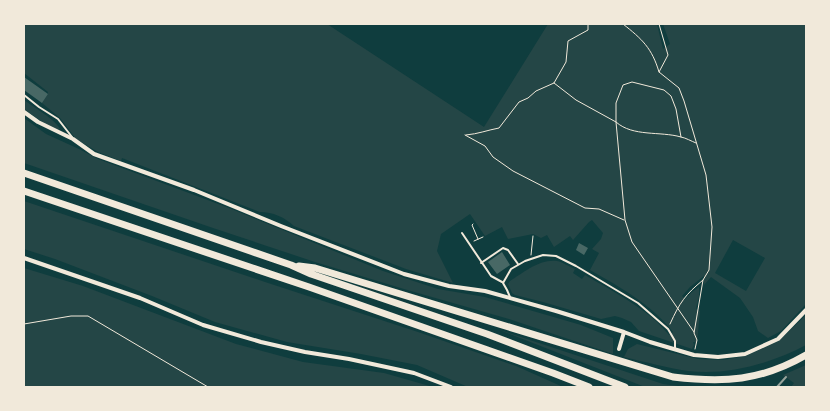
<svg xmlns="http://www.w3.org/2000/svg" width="830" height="411" font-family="'Libre Baskerville',serif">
  <rect width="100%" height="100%" fill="#0f3d3e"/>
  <path fill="#244646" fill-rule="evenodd" d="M24,24H327L484,127L548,24H657L663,49L670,44L663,24H806V304L781,331L768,338L758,331L753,317L740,298L711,277L704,285V276L690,287L682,296L685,299L692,292L699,287V296L696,309L700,311L697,343L693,342L694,345L692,349L639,331L631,322L622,318L615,316L601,319L543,302L515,295L512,293L508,284L510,281C523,273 539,259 557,261C563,262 569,267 575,269L573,273L582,279L585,275C612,291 650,310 669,335L673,332C652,305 620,287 590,270L599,253L592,249L601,239L603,233L592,220L589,222L573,240L570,236L554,247L547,235L541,238L533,234L508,239L502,227L485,236L470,214L441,234L437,251L453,283L406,269L294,226C284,217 273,212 260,212L122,158L121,161L98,152L76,139L60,118L42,103L48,94V92L24,73ZM733,240L765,258L746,291L715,273Z
    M24,100C33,107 55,119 60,129L55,131L24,109Z
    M24,118L46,134L79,149L98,159L229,208L383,271L438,289L485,297L581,325L613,338V354L509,319L404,289L315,262L213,228L24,163Z
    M24,201L265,282L418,332L516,366L563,387H468L417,365L361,354L287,342L215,322L152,296L55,259L24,249Z
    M24,268L83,286L236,344L303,362L384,373L433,387H24Z
    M806,315V345C772,363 728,376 688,371C667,368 646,362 624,357L628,349L637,344L698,359L723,360L746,356L779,341Z
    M497,329L663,384L686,387H645Z
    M806,365V387H791L794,383L783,375Z"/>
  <path fill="#486865" d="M24,77L48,94L42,103L24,90Z
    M579,243L588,248L584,255L576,250Z
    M502,252L510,265L497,274L488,262Z"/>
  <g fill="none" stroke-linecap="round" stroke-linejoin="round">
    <path stroke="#f1e9da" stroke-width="1" d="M623,24C642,39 652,48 659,72
      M659,24L668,55L659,72L679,88L684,101L706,175L712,227L709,270L703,280L694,333L697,340L695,349
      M554,83L576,100L616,122L625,220L632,242L694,332
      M465,135L485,146L493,157L513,171L585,208L599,209L624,220
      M466,135C478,134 488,130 499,128L519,102L528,98L536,91L554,83L566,62L568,41L588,30V24
      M681,137L676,109L671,96L664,90L632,82L623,85L616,103V122C633,137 660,131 681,137C686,138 691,141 696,143
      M473,224L472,225L478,239
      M474,241L483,237
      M531,255L533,236
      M24,324L71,316H88L208,387
      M670,324C680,302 685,295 703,280"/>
    <path stroke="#f1e9da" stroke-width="2" d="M24,95L39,107L58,119L72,137
      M462,233L491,276L502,282
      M481,263L503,248L508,250L518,264
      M510,297L507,290L503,283L511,269L525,261L543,255L556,256L576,266L638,303L668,329L675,341V350"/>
    <path stroke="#f1e9da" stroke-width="4" d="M24,112L38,122L73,139L94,154L194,190L281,226L404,274L449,286L485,291L556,311L624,332L650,342L694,355L718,357L745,354L778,339L806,310
      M24,258L140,298L203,325L261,342L305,352L349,359L414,373L451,387
      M619,349L624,332"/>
    <path stroke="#f1e9da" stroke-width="7" d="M24,173L291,265L311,274L487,334L625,387
      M24,191L309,287L553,373L589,387
      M299,266L315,268L673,377C724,383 761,381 806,355"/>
    <path stroke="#97a49c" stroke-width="2" d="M777,387L786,377"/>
  </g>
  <rect width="830" height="411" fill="none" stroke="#f1e9da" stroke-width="50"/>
</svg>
